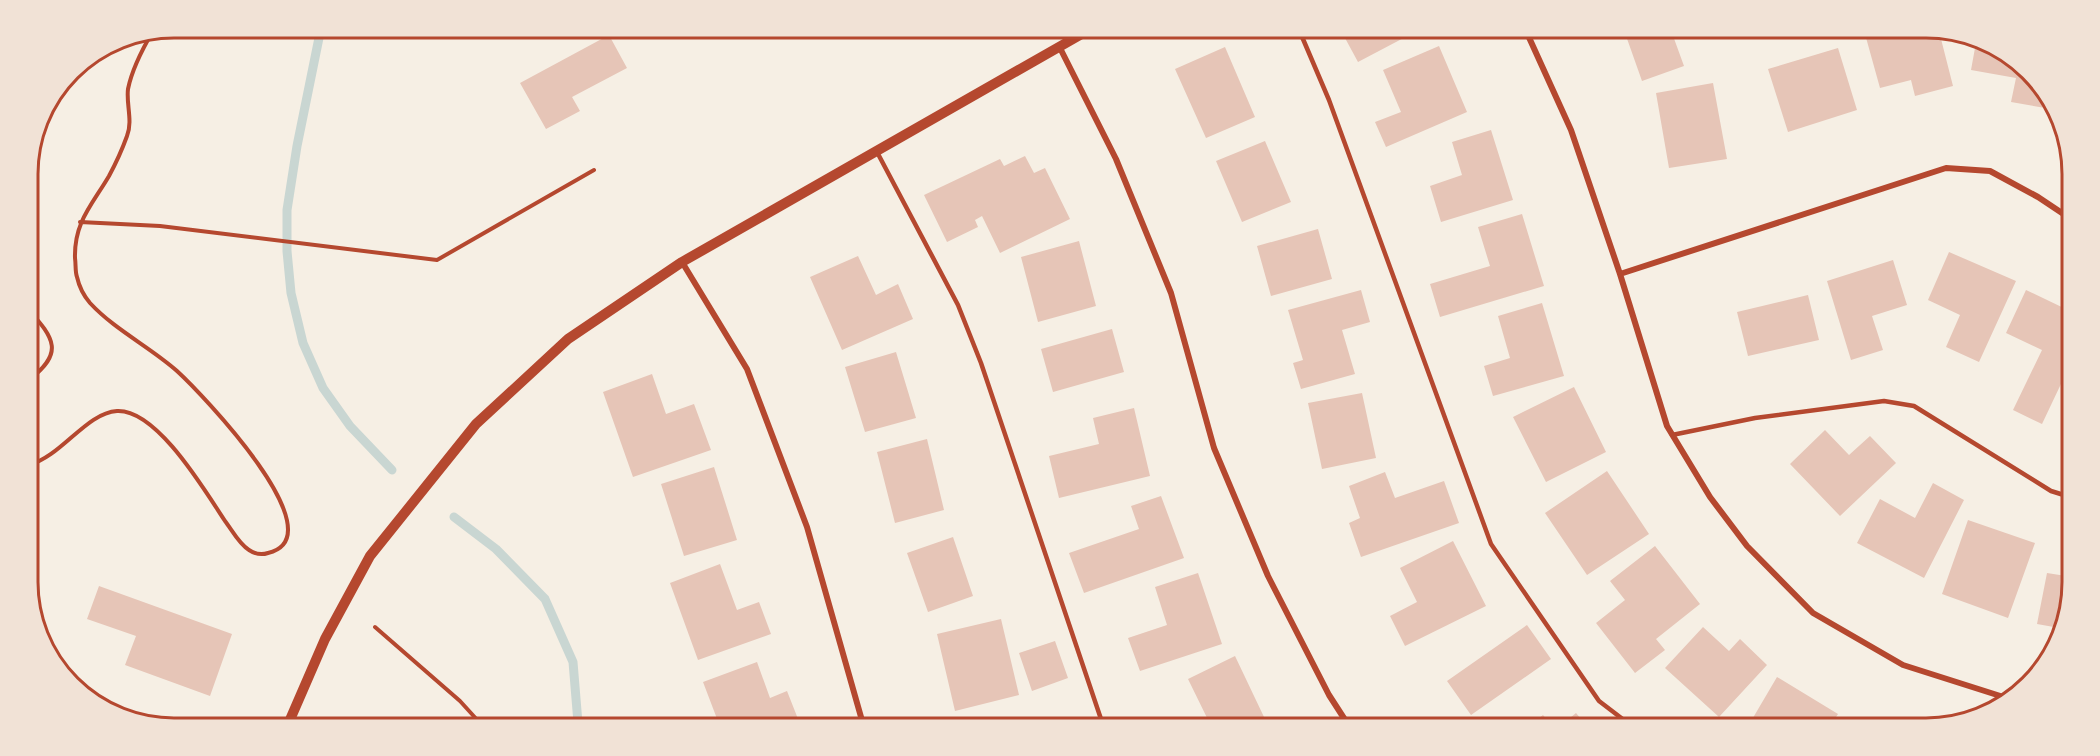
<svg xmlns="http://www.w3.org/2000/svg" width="2100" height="756" font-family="'Fira Sans',sans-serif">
  <rect width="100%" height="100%" fill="#f6efe4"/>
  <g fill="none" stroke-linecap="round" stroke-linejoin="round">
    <path stroke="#c9d6d2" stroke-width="9" d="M321,28L297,146L287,210V251L291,293L303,343L323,388L350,426L392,470
      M454,517L496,549L545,599L573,662L578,723"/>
  </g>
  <path fill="#e6c5b7" d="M1357,32H1415L1358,62L1345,38Z
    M1625,33H1672L1684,66L1642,81Z
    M1865,34L1940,35L1953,86L1915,96L1911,80L1880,88Z
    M609,35L627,68L572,97L580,111L546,129L520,83Z
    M1977,37L2037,77L2047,100L2045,108L2011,102L2016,78L1971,70Z
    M1439,46L1467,112L1386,147L1375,122L1401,112L1383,70Z
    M1225,47L1255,117L1206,138L1175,69Z
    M1838,48L1857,110L1788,132L1768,69Z
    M1713,83L1727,159L1669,168L1656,93Z
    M1491,130L1513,200L1441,222L1430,186L1462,175L1452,142Z
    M1265,141L1291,202L1242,222L1216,161Z
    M31,150H34L33,204L28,203L27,164Z
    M1025,156L1034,173L1045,168L1070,219L1000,253L982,216L975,220L978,227L947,242L924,195L1000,159L1004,166Z
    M1522,214L1544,286L1440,317L1430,284L1490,266L1478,227Z
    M1318,229L1332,279L1271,296L1257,246Z
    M1079,241L1096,306L1038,322L1021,257Z
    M1949,252L2016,281L1979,362L1946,347L1960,315L1928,300Z
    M858,256L876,295L898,284L913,319L842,350L810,277Z
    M1893,260L1907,305L1872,316L1883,350L1851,360L1827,281Z
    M1361,290L1370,322L1342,330L1355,374L1301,389L1293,363L1303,360L1288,310Z
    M2026,290L2070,311L2069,367L2042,424L2013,410L2042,350L2006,333Z
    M1808,295L1819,340L1748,356L1737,312Z
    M1542,303L1564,376L1493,396L1484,366L1510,358L1498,316Z
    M1112,329L1124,372L1053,392L1041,349Z
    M896,352L916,418L865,432L845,367Z
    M652,374L666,414L694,404L711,450L633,477L603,392Z
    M1574,387L1606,452L1546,482L1513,417Z
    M1362,393L1376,458L1322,469L1308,403Z
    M1134,408L1150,476L1059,498L1049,456L1099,444L1093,418Z
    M1825,430L1849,455L1870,436L1896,463L1840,516L1790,464Z
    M927,439L944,510L895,523L877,452Z
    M714,467L737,540L684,556L661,484Z
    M1607,471L1649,534L1587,575L1545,513Z
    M1385,472L1395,498L1444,481L1459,523L1361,557L1349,523L1360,518L1349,486Z
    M1933,483L1964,500L1924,578L1857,543L1880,499L1915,518Z
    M1161,496L1184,558L1084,593L1069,553L1139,529L1131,506Z
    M1968,520L2035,543L2008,618L1942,594Z
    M953,537L973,596L928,612L907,553Z
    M1453,541L1486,606L1405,646L1390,616L1417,602L1400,568Z
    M1655,546L1700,604L1656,639L1665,650L1635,673L1596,623L1625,600L1610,581Z
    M720,564L737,610L759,602L771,634L698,660L670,583Z
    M1198,573L1222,644L1140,671L1128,638L1167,625L1155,587Z
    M2047,573L2066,576L2065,629L2037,624Z
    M99,586L232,634L210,696L125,665L136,636L87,619Z
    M1001,619L1019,695L955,711L937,634Z
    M1527,625L1551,659L1471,715L1447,681Z
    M1703,627L1729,651L1740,639L1767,665L1719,717L1665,668Z
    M1055,641L1068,678L1032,691L1019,653Z
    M1235,656L1264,717L1246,726H1211L1188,679Z
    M757,662L770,698L787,691L800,724H719L703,682Z
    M1777,677L1838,714L1829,728H1747Z
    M127,711L177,720V722L127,721L125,720Z
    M1576,713L1588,727H1559Z
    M1543,715L1553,727H1528Z"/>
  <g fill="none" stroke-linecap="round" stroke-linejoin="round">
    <path stroke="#b5482f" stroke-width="4" d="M80,222L160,226L437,260L594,170
      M28,309C55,339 64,353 29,380
      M29,465C62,456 86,413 117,411C157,409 205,491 225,521C232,530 239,544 249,550C255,554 262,555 268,553C339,536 200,392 177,371C150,347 115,330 90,303C84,296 79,286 77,277C75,272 76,265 75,258C74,222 92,205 109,176C116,163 122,150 127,136C133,121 126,104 128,89C132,69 143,48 153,31
      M375,627L460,701L480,723"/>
    <path stroke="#b5482f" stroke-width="4.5" d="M1300,32L1329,100L1491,544L1599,701L1633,727
      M877,152L958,305L981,363L1103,725
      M1672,435L1755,418L1884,401L1914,406L2051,491L2067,496"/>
    <path stroke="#b5482f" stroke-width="6" d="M1527,33L1571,130L1620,274L1667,426L1710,497L1747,546L1813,613L1903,665L2013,700
      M1059,46L1116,159L1171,293L1214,448L1268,576L1329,695L1349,726
      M682,262L747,369L807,527L863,724
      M1620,274L1946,168L1990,171L2038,197L2071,219"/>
    <path stroke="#b5482f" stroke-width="10" d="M289,722L325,639L370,556L476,424L568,339L682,262L1087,31"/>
  </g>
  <path d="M0 0H2100V756H0ZM174 38H1926A136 136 0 0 1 2062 174V582A136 136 0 0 1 1926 718H174A136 136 0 0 1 38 582V174A136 136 0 0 1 174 38Z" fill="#f1e2d6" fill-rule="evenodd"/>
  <path fill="none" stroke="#b5482f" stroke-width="3" d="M174 38H1926A136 136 0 0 1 2062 174V582A136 136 0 0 1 1926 718H174A136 136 0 0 1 38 582V174A136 136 0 0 1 174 38Z"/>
</svg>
